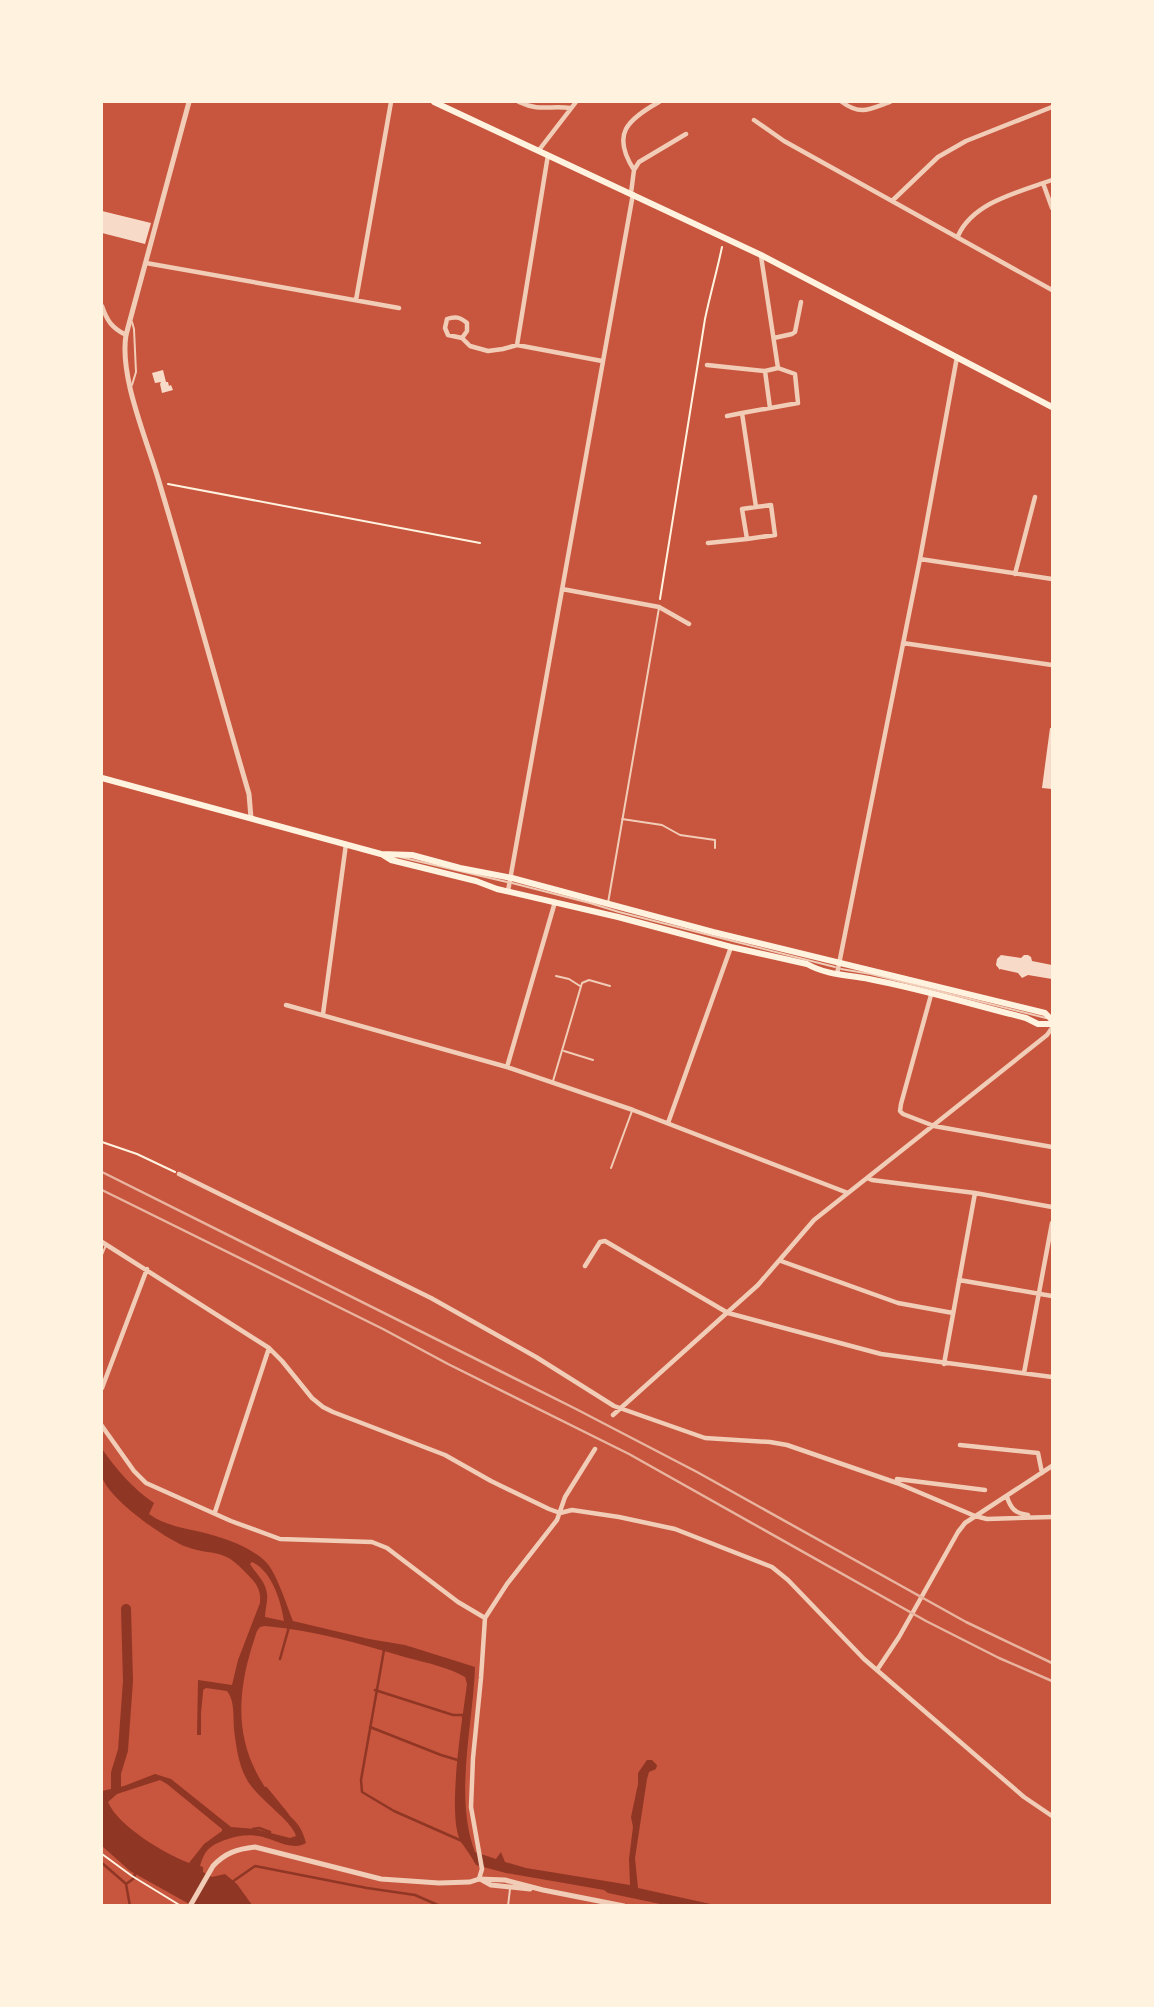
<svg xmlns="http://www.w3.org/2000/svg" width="1154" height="2007" font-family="'Alegreya Sans',sans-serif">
  <rect width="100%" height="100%" fill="#c8553d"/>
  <path fill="#8f3625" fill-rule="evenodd" d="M102,1449C117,1470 132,1488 154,1503L149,1514C164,1525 183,1528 201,1532C222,1537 249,1546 265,1561C276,1571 287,1606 293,1621L369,1639L405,1645L475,1667C473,1726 454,1797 475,1852L496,1859L501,1852L505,1862L526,1868L630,1885L629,1859L633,1827L631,1817L638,1784V1773L647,1760H652L657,1765L656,1769L649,1772L647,1779L635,1858L638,1888L715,1905H665L608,1893L604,1890L506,1873L476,1865C471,1856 466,1849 461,1842C446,1817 463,1716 467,1684L465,1677C448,1667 427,1663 408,1658C361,1644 314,1630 265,1626L260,1627L257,1631C235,1694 232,1747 275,1801C289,1818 300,1819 306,1843C292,1852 273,1838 258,1836C247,1834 236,1836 225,1840C209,1846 205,1850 200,1866L203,1867V1872L212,1877L225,1874L237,1884L252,1905H191L130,1871L102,1846V1791L124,1786L155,1774L171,1779L231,1827L255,1829L290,1838L296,1836C292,1820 256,1798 246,1778C238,1763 236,1745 234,1729C233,1716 235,1701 227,1691L206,1688L201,1691V1735H197L198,1680L232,1685L238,1660L260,1603C261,1590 257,1584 248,1575C223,1547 217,1557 187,1547C166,1540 106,1497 102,1476C100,1467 102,1457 102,1449ZM252,1562C272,1571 281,1601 284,1621L265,1617C265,1610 268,1601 267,1594C266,1582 256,1574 250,1564ZM160,1780L167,1784L222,1829V1831L204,1844L189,1863C165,1854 118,1826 108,1802L117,1794Z"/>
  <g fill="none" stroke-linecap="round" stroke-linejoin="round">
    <path stroke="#8f3625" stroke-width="2.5" d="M384,1650L361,1780L362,1792L394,1811L462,1841
      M280,1659L289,1627
      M375,1690L453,1715H464L463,1718L466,1719
      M200,1711L202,1690
      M370,1727L441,1755L461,1761
      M266,1788L288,1815
      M253,1829L259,1828L270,1832
      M102,1863L125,1883
      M232,1882L255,1866L367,1888L415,1895L440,1906
      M130,1906L126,1884L133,1879L136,1872"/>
    <path stroke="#8f3625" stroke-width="10" d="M116,1788V1773L123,1750L128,1681L126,1609"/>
  </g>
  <path fill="#f7dbc8" d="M102,211L151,223L145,244L102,233Z
    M163,370L166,382H168L169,386L171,385L173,390L162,393L160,384L161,382L155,383L152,373Z
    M1050,728H1052V789L1042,788Z
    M1001,955L1021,958L1024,955H1028L1031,957L1032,961L1052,965V979L1028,975L1022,978L1018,973L1000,969V970L996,965L997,959Z"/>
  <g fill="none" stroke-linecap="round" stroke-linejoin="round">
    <path stroke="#fff3e0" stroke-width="2" d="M168,484L480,543
      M660,599L705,319C710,295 717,271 722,247
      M102,1142L137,1154L175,1172
      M102,1854L132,1876L181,1906"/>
    <path stroke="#f1ccb7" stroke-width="2" d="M132,322L134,329L136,372L132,385
      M622,819L662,825L680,835L715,840V848
      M400,857L507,882
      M512,883L590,903L619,912L835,967
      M608,903L659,608
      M841,969L871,974L1046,1018
      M556,976L569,979L580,986
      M564,1051L593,1060
      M553,1081L582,983L589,980L610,986
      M611,1168L632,1111
      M102,1255L106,1245
      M508,1906L510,1889"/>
    <path stroke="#f1ccb7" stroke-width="4.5" d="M519,102C540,112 550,105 570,108
      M842,102C861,116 870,109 890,102
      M754,120L784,141L1052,290
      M539,150L576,102
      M634,170C611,134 627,120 659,102
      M1043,183L1052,208
      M631,193L634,170L639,162L686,134
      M892,201L938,157L966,141L1052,107
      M958,236C973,202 1019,192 1052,180
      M146,263L399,308
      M356,300L391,102
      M102,306C107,321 112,328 126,335
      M462,338L467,331V323C460,317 455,316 447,319L445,328L448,335L462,338L470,346L488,351L503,349L517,345L602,361
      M774,338L792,334L795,332L801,302
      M517,345L548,155
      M707,365L765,371L778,368
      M765,371L770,408
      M727,416L742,413
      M747,539L775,535L771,505L756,507
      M708,543L747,539L742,509L756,507L742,413L798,403L795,374L778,368L761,256
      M920,559L1052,579
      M1015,574L1035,497
      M562,589L659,607L689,624
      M903,643L1052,665
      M508,891L633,194
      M837,974L920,559L957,357
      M931,995L901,1104L900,1111L903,1114L934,1126L1052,1147
      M286,1005L507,1067L633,1110L848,1193
      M323,1014L346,844
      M507,1067L555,902
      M668,1123L731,947
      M179,1174L431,1298L536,1357L614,1406L705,1438L770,1442L787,1445L897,1483L975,1516L987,1519L1052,1517
      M867,1178L872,1180L975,1193L1052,1207
      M102,1242L269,1348L282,1361L312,1398L323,1407L333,1412L445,1455L491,1481L549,1509L560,1513L572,1510L619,1517L675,1529L772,1567L788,1580L864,1659L1024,1797L1052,1816
      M781,1261L898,1303L953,1313
      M585,1266L600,1242L605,1241L728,1313L881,1354L1052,1377
      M959,1280L1052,1296
      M944,1364L975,1193
      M1024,1373L1052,1223
      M102,1388L147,1269
      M613,1415L758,1285L814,1220L1047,1035L1052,1028
      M102,1426L134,1471L146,1483L231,1521L280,1539L372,1542L387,1548L458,1602L485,1618
      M960,1445L1038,1453L1042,1473
      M897,1483V1479L985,1490
      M1007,1497C1011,1509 1015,1513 1028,1515
      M215,1512L269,1348
      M877,1670L899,1637L958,1532L965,1523L1052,1466
      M479,1879L482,1869L471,1807L473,1758L481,1678L485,1618L507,1584L557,1520L565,1497L595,1449"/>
    <path stroke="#f1ccb7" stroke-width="5" d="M189,102L126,335C119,378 148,442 160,485C191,588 219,692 249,794L251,818
      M482,1880L491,1885L530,1889
      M190,1906L213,1866C225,1853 237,1849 255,1847L381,1879L439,1883L470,1882L479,1879L505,1880L543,1890L624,1906"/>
    <path stroke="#fff3e0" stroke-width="6" d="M434,102L761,255L1052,407"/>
    <path stroke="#fff3e0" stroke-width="6" d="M102,778L381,854L412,855L460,868L512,878L713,932L1045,1013L1052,1020
      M383,855L391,860L476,881L497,889L618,917L731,947L807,964C826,975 849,975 869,979C922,989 974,1005 1026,1018L1038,1024H1052"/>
    <path stroke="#e9b49f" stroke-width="2.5" d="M102,1172L576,1409L697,1472L966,1622L1052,1663
      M102,1190L383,1329L448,1364L629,1454L926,1621L999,1658L1052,1681"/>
  </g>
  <rect width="1154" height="2007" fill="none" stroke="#fff3e0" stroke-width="206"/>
</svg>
